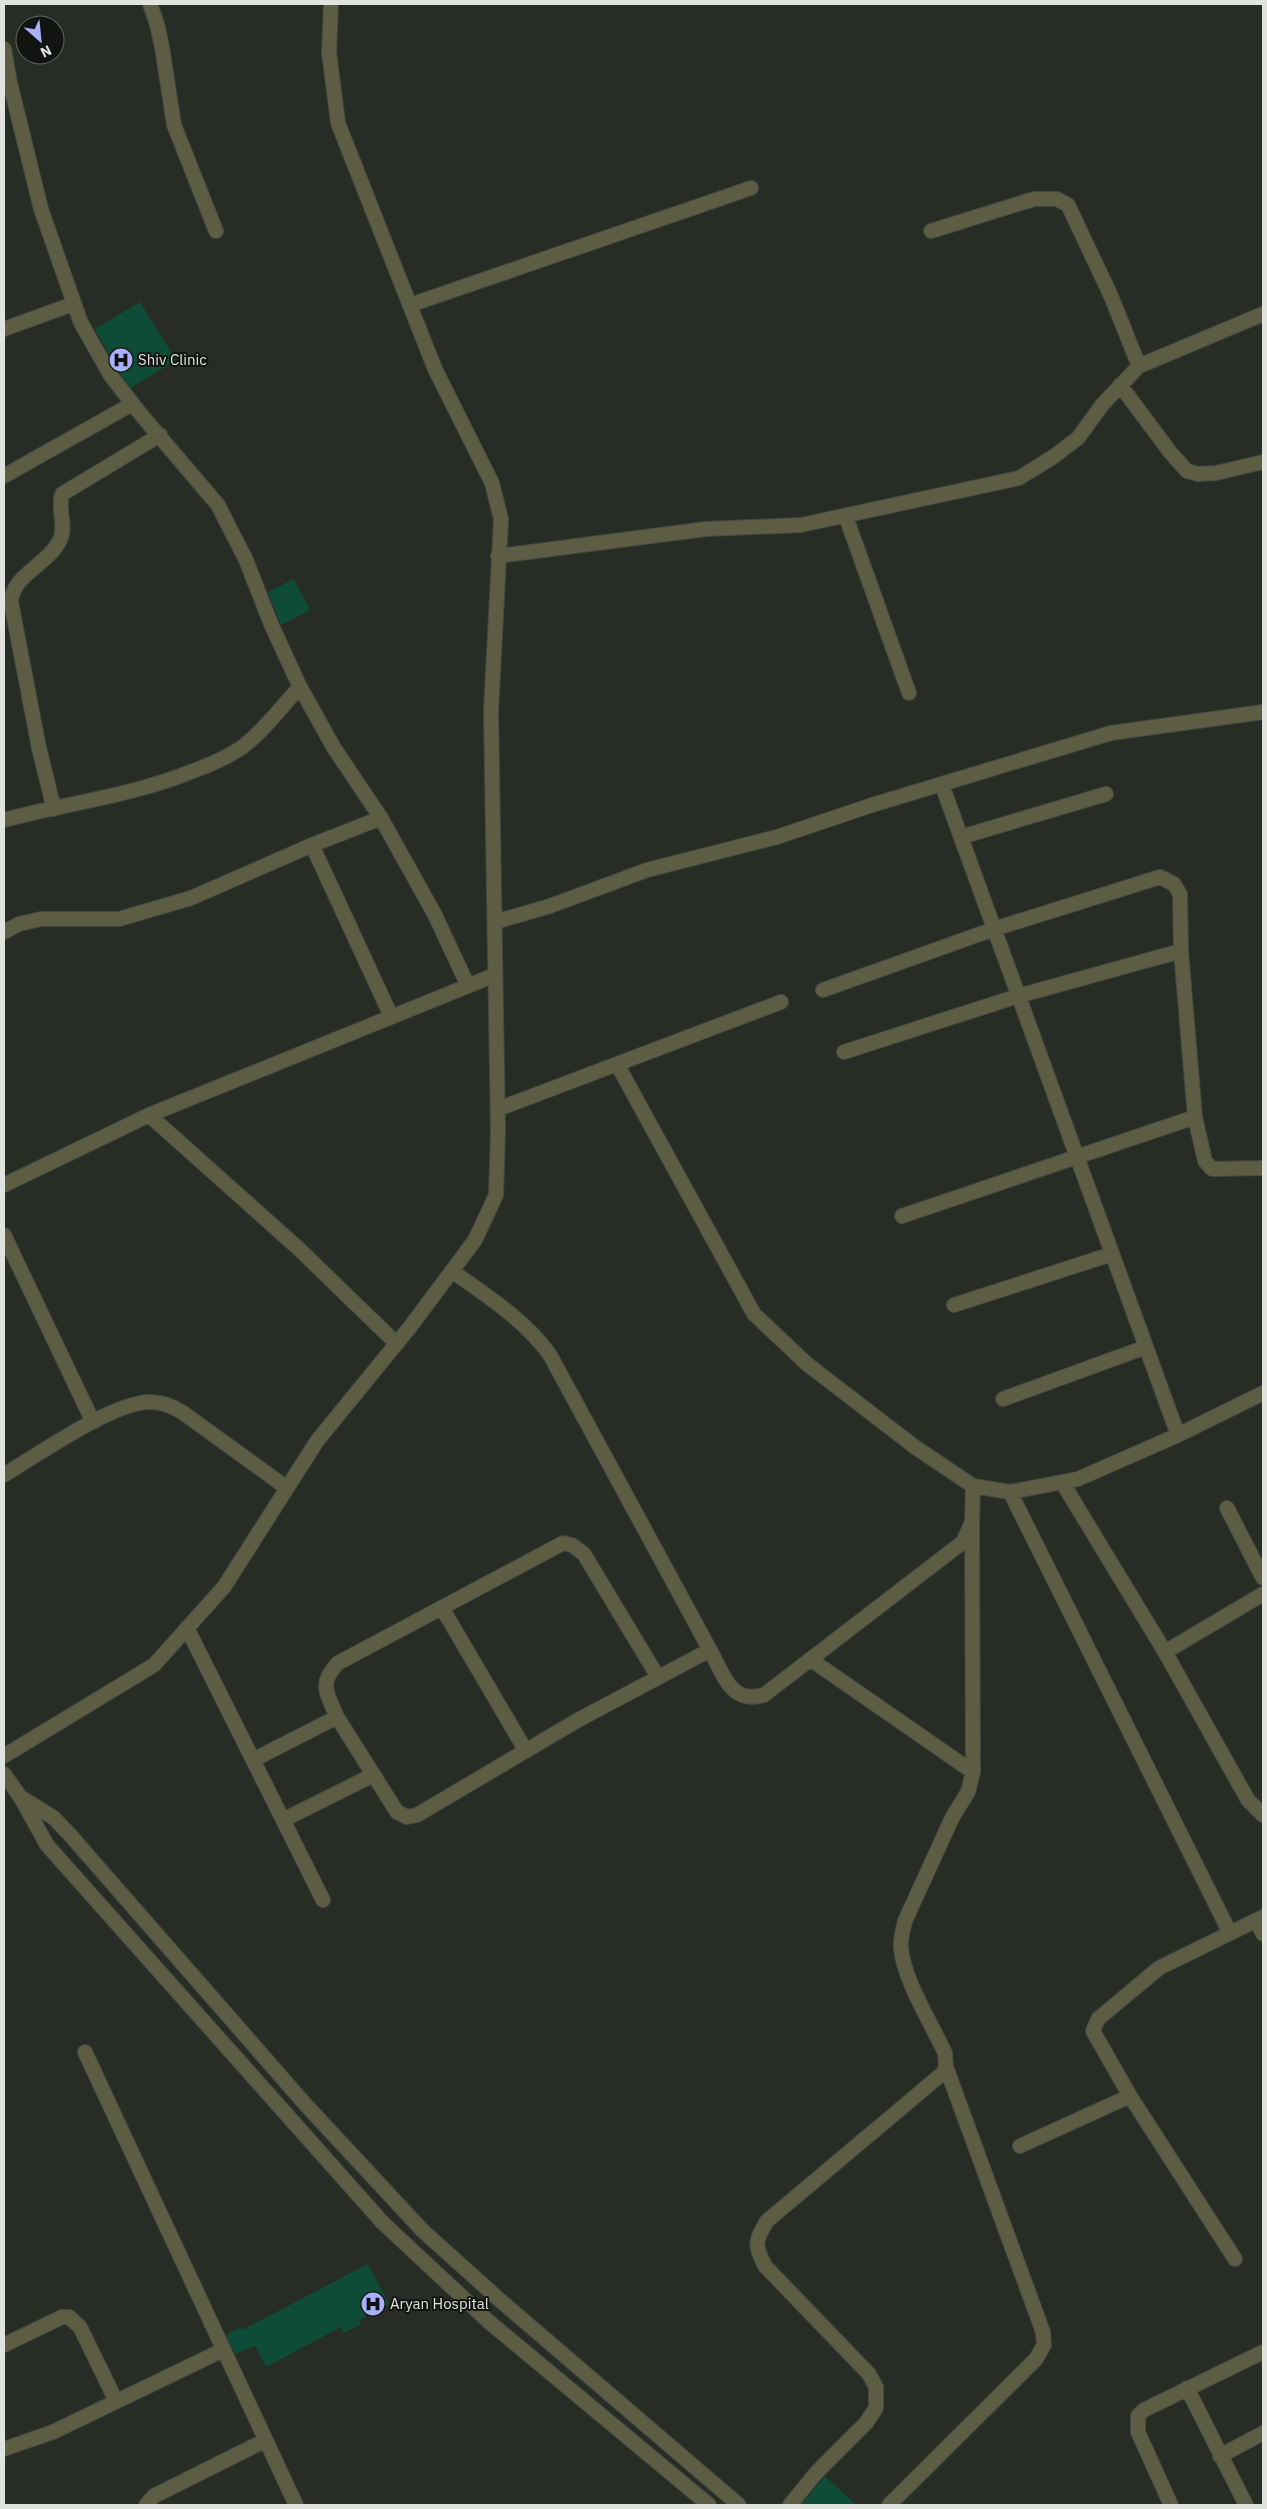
<svg xmlns="http://www.w3.org/2000/svg" width="1267" height="2509" font-family="'IBM Plex Sans',sans-serif">
  <rect width="100%" height="100%" fill="#272c25"/>
  <path fill="#0f4c37" d="M140,302L176,360L131,388L118,371L95,329Z
    M294,579L310,610L281,625L268,592Z
    M368,2264L389,2304L359,2320L361,2324L344,2333L341,2327L266,2367L255,2346L235,2354L226,2335L240,2327L242,2330Z
    M825,2476L856,2505H801Z"/>
  <g fill="none" stroke-linecap="round" stroke-linejoin="round">
    <defs>
      <path id="minor" d="M150,4L157,24L162,47L174,125L216,231
        M4,49L10,83L41,209L81,323L111,376L143,417L218,505L246,560L271,624L300,687L334,748L381,818L435,915L468,986
        M931,231L1034,199H1057L1068,205L1111,296L1139,366
        M410,305L751,188
        M4,329L73,304
        M1120,385L1170,452L1187,471L1198,474L1216,473L1263,462
        M4,476L132,404
        M846,517L909,693
        M498,556L706,529L801,525L1019,478L1053,457L1078,438L1102,405L1139,366L1263,314
        M942,785L1178,1435
        M54,809L39,748L11,602C12,575 49,564 60,540C67,525 57,509 62,494L160,435
        M4,820C67,803 132,796 193,771C210,765 226,758 241,748C263,732 281,707 300,687
        M961,837L1106,794
        M312,845L391,1016
        M495,922L550,906L647,870L777,837L872,805L1111,733L1263,712
        M4,932L19,924L41,919H119L191,898L312,845L381,818
        M823,990L994,929L1160,877L1174,884L1180,894L1181,951L1195,1117L1205,1161L1212,1169L1263,1168
        M844,1052L1018,996L1181,951
        M617,1064L754,1314L807,1364L915,1447L973,1486L1010,1492L1078,1479L1178,1435L1263,1393
        M498,1109L781,1002
        M149,1115L299,1249L397,1344
        M4,1185L149,1115L495,975
        M902,1216L1195,1117
        M4,1235L93,1422
        M452,1271C487,1296 525,1320 550,1355L710,1650C723,1673 730,1705 764,1695L963,1542L972,1522L973,1486
        M954,1305L1112,1254
        M1003,1399L1146,1347
        M4,1475C37,1455 113,1402 150,1402C162,1402 172,1406 182,1412L287,1488
        M1062,1482L1165,1652L1248,1800L1263,1815
        M1010,1492L1230,1933
        M1227,1508L1263,1578
        M442,1608L526,1751
        M187,1628L323,1900
        M1165,1652L1263,1594
        M810,1659L973,1772
        M337,1717C327,1693 318,1684 338,1663L563,1543L572,1545L584,1554L658,1677
        M253,1760L337,1717L397,1812L407,1817L417,1815L578,1720L710,1650
        M283,1820L373,1775
        M1256,1920L1263,1934
        M85,2052L296,2505
        M1020,2146L1130,2096
        M1235,2259L1130,2096L1093,2031L1098,2019L1159,1968L1263,1917
        M4,2345L62,2317H69L80,2327L116,2401
        M1187,2388L1246,2505
        M4,2449L53,2432L223,2350
        M1220,2456L1263,2433
        M146,2505L154,2496L264,2441
        M790,2505L816,2473L866,2423L876,2408V2387L869,2374L765,2266C754,2245 755,2241 767,2221L943,2073L946,2067L945,2053C932,2025 903,1978 901,1948C900,1939 903,1930 905,1921L952,1818L968,1792L973,1772L972,1522
        M889,2505L1036,2359L1044,2345L1043,2332L946,2067
        M1171,2505L1138,2432V2416L1144,2410L1263,2352"/>
      <path id="tertiary" d="M4,1756L154,1665L224,1587L317,1441L410,1327L475,1240L496,1195L498,1131L491,711L501,519L492,483L435,369L338,123L329,52L331,4
        M4,1774L21,1798L47,1845L383,2223L488,2321L709,2505
        M22,1798L54,1818L71,1836L305,2104L423,2231L502,2302L739,2505"/>
    </defs>
    <use href="#minor" stroke="#454943" stroke-width="16"/>
    <use href="#tertiary" stroke="#454943" stroke-width="16"/>
    <use href="#minor" stroke="#5d5d43" stroke-width="14"/>
    <use href="#tertiary" stroke="#5d5d43" stroke-width="14"/>
  </g>
  <defs>
    <symbol id="hospital-disc" viewBox="-11 -11 22 22"><circle r="9.5" fill="#a8b0fc" stroke="#111410"/><path d="M-5-5h3v3.5h4V-5h3V5h-3V1.5h-4V5h-3Z" fill="#111"/></symbol>
  </defs>
  <g fill-rule="evenodd">
    <use href="#hospital-disc" x="107" y="346" width="28" height="28"/>
    <use href="#hospital-disc" x="359" y="2290" width="28" height="28"/>
  </g>
  <g text-anchor="middle" stroke-width="4" stroke-linejoin="round" paint-order="stroke">
    <g font-size="15" fill="#e0e3de" stroke="#111410" text-anchor="start">
      <text x="138" y="365">Shiv Clinic</text>
      <text x="390" y="2309">Aryan Hospital</text>
    </g>
  </g>
  <rect width="1267" height="2509" fill="none" stroke="#e0e3de" stroke-width="10"/>
  <g transform="translate(40 40) rotate(153)"><circle r="24" fill="#111410" stroke="#646762"/>
  <path d="M0-4L9 19L0 12L-9 19Z" fill="#a8b0fc"/>
  <text y="-8" font-size="14" font-weight="bold" text-anchor="middle" fill="#e0e3de">N</text>
  </g>
</svg>
